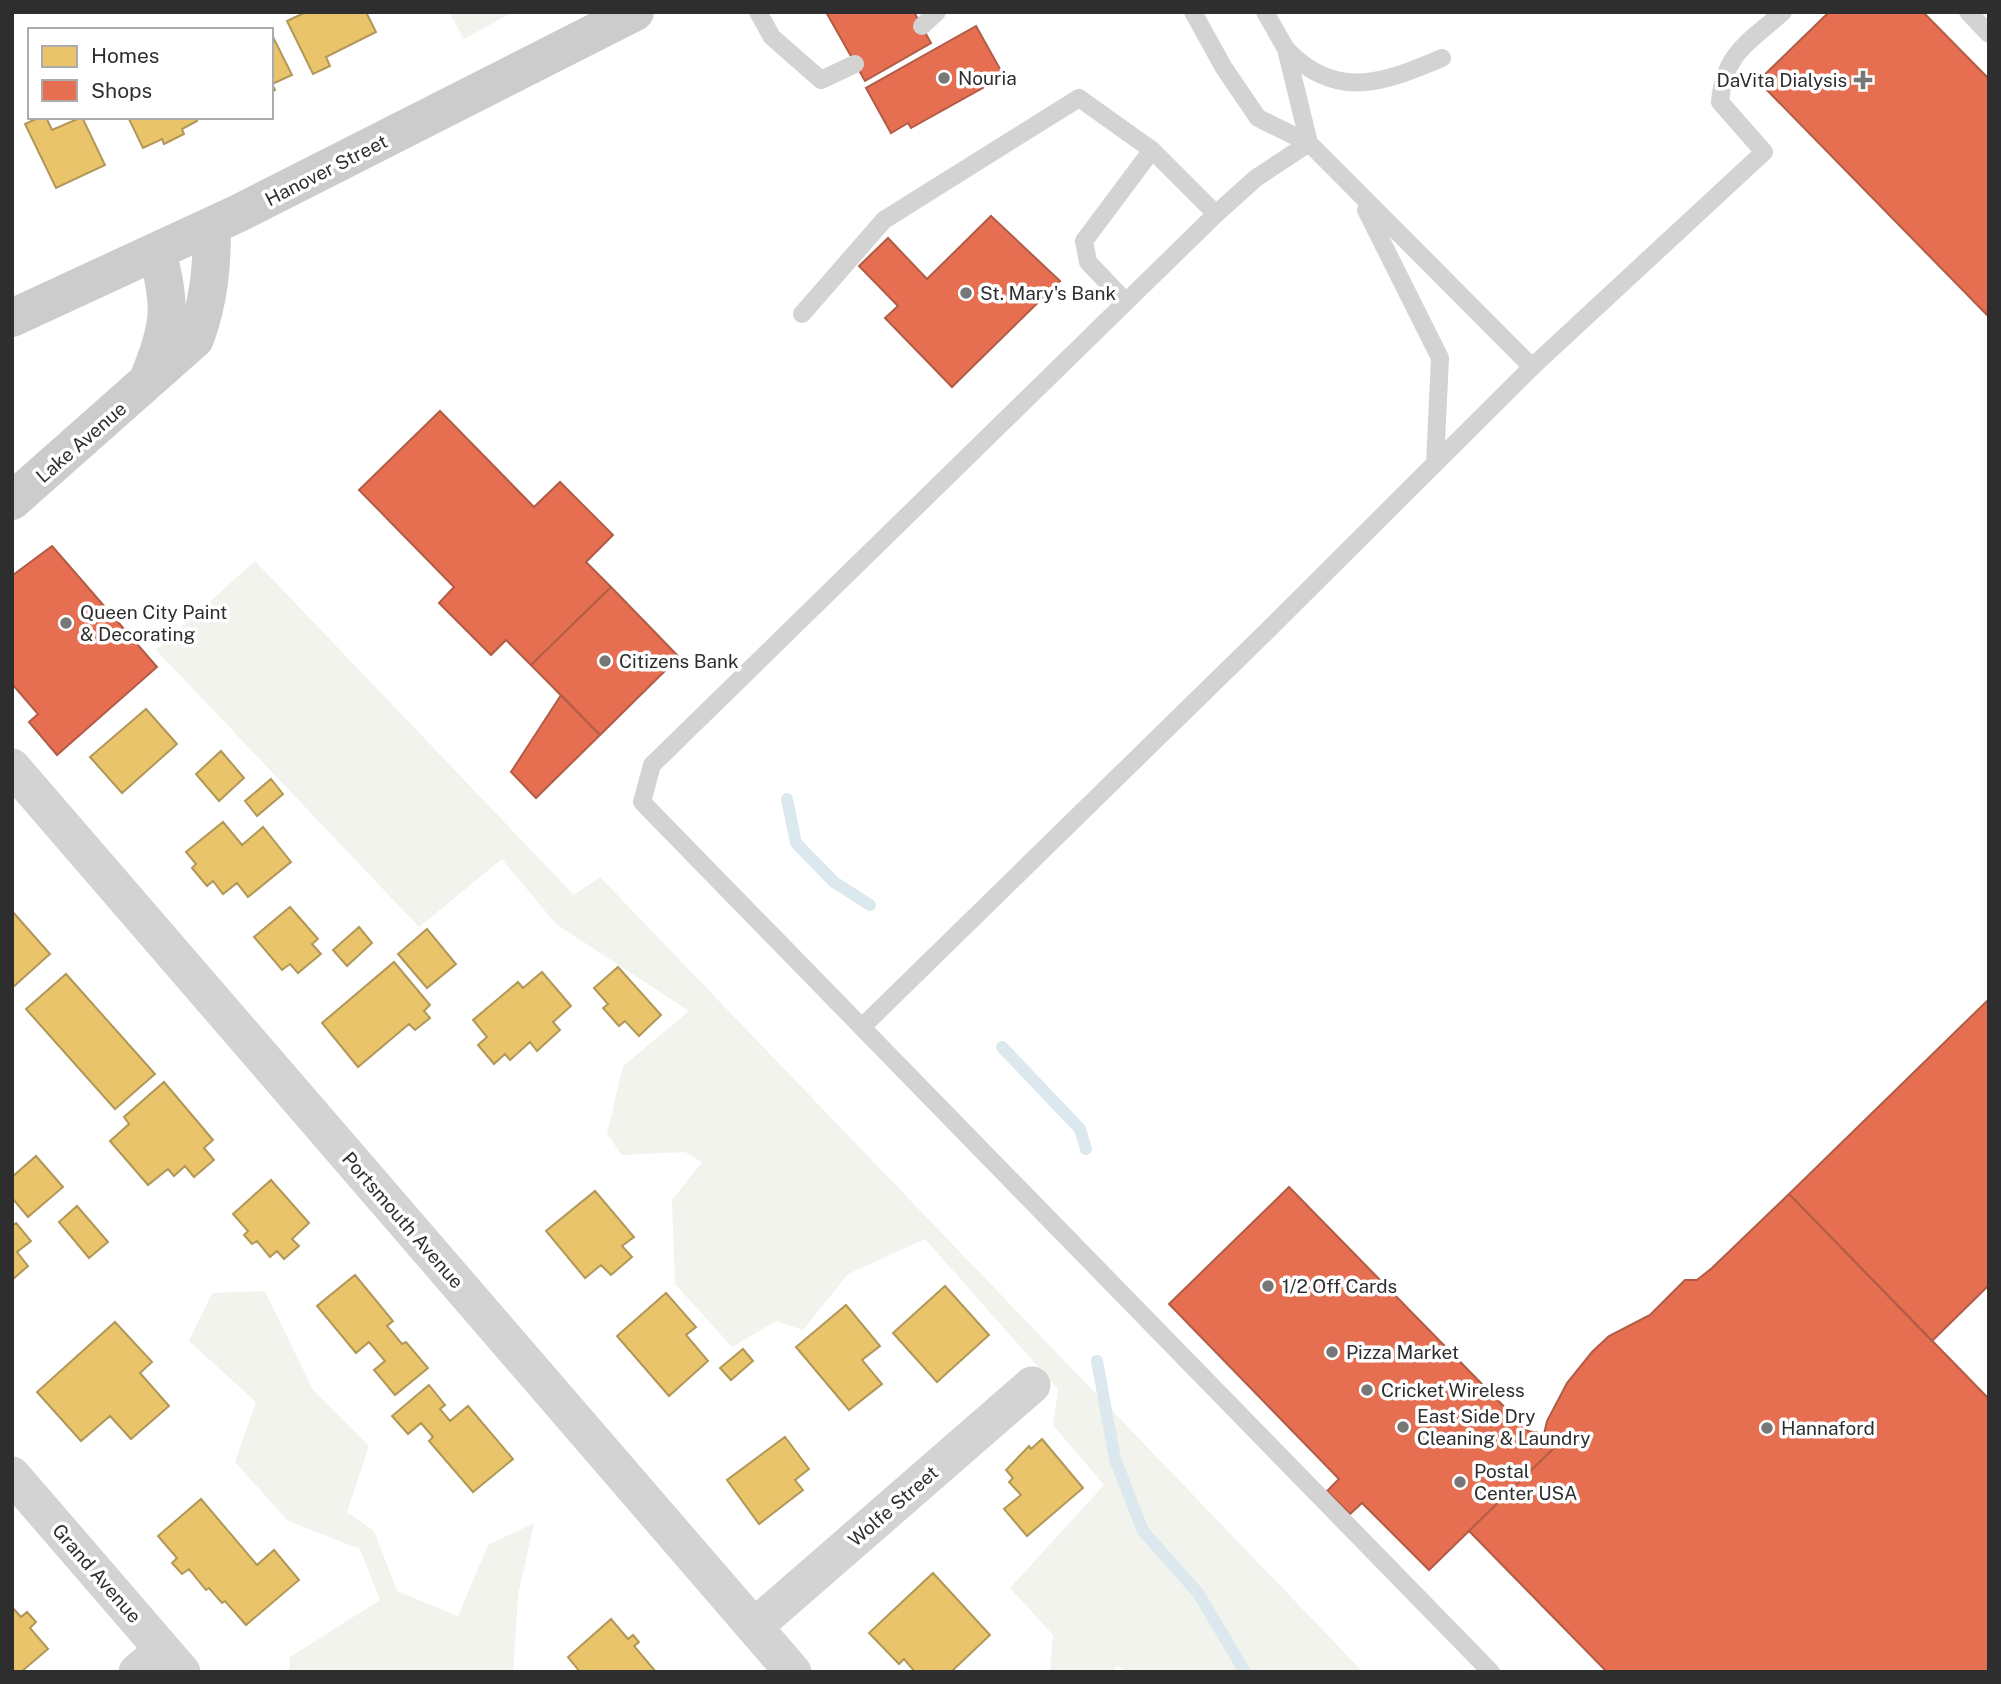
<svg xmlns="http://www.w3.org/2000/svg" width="2001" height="1684" font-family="'Public Sans',sans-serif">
  <rect width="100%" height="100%" fill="#fff"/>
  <path fill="#f1f3ec" d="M449,12H513L464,39Z
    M255,561L574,895L600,877L1363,1672H1129L1117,1666L1113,1672H1050L1053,1635L1010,1588L1104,1485L1053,1425L1058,1389L925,1239L848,1274L803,1330L776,1321L732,1347L675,1284L672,1200L702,1162L685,1152L622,1155L607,1134L623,1066L689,1011L556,924L502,859L419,927L156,650Z
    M265,1291L313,1390L369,1446L347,1512L374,1531L397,1591L458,1616L488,1545L534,1523L518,1595L513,1672H289L290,1657L380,1600L360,1549L288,1521L235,1462L256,1402L189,1341L212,1293Z"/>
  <path fill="#e9c46a" stroke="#b19758" stroke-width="2" d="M306,12H366L376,32L326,57L330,66L313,74L287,21Z
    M271,33L292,75L272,84L275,90L271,92Z
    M40,117H46L52,130L82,117L105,165L56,188L25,124Z
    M128,117H195L197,121L182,129L184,134L164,144L162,139L143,148Z
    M146,709L177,744L122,793L90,757Z
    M221,751L244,778L219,801L196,774Z
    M271,779L283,794L257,816L245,801Z
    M223,822L242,845L263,827L291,862L248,897L237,883L223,894L213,881L207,886L192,868L196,864L186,852Z
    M290,907L318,939L312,944L321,954L298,973L290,964L282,970L254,937Z
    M12,911L50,954L12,988Z
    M359,927L372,943L347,966L333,950Z
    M427,929L456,964L427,988L398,954Z
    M394,962L430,1005L424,1011L430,1018L415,1030L409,1024L358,1067L322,1023Z
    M618,967L661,1015L639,1036L625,1021L619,1026L603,1008L608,1004L594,988Z
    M542,972L571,1006L553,1022L560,1030L537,1051L530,1042L510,1060L505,1054L494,1064L478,1045L487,1037L473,1020L518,982L523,988Z
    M66,974L155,1074L115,1109L26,1009Z
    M164,1082L213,1140L204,1148L214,1160L194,1177L185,1166L174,1176L168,1169L148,1185L110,1141L129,1124L124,1117Z
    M36,1156L63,1187L28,1217L12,1198V1177Z
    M271,1180L309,1223L292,1239L299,1246L284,1259L277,1251L270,1257L257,1241L252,1244L244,1235L248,1231L233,1214Z
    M595,1191L634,1237L622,1246L632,1257L611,1275L601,1265L585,1278L546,1231Z
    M77,1206L108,1242L89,1258L59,1222Z
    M16,1223L31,1241L17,1252L28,1266L12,1280V1226Z
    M355,1275L393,1321L387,1326L402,1344L406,1342L428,1368L395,1395L374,1370L385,1361L369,1342L356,1353L317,1306Z
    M945,1286L989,1335L937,1382L893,1333Z
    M666,1293L696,1327L686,1335L708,1361L669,1396L617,1336Z
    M846,1305L880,1346L862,1360L882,1384L849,1410L796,1347Z
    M115,1322L152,1362L140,1373L169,1406L131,1439L110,1416L81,1441L37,1392Z
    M743,1349L753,1361L731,1380L720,1368Z
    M429,1385L445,1405L440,1409L450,1421L468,1406L513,1459L473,1492L429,1441L433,1437L421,1423L408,1434L392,1416Z
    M785,1437L809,1469L795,1480L803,1490L759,1524L727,1480Z
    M1042,1439L1083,1488L1027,1536L1004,1509L1021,1495L1009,1482L1013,1478L1006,1470L1029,1446L1031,1449Z
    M201,1499L257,1565L274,1550L299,1580L246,1625L225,1601L222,1603L209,1588L206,1590L189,1569L182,1574L172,1563L177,1558L158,1536Z
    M933,1573L990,1635L951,1672H915L904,1659L899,1664L869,1633Z
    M12,1607L21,1617L27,1612L36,1622L30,1628L48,1649L21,1672H12Z
    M611,1619L628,1639L633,1635L639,1642L634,1646L656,1672H580L568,1657Z"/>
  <path fill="#e76f51" stroke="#b05c46" stroke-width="2" d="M826,12H914L931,43L865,81Z
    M1829,12H1923L1989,79V317L1758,81Z
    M976,26L1004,76L911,128L908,123L891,133L866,88Z
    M991,216L1060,281L952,387L885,318L898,306L859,266L888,238L927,279Z
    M440,411L534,507L560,482L613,535L586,562L611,587L531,665L506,640L491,655L439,603L454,587L359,490Z
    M52,546L157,667L57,755L29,722L38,714L12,684L13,575Z
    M611,587L679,657L600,735L531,665Z
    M561,695L600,735L536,798L511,772Z
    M1989,999V1285L1932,1341L1789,1194Z
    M1289,1187L1528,1431L1544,1434L1556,1446L1429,1570L1362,1503L1350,1514L1327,1491L1339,1479L1169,1304Z
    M1789,1194L1989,1399V1672H1607L1469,1531L1556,1446L1544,1434L1547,1421L1567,1383L1592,1352L1609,1336L1650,1315L1685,1280H1697L1712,1268Z"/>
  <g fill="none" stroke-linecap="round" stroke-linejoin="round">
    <path stroke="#dbe9ef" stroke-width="12" d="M787,799L796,843L834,882L870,905
      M1002,1047L1080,1129L1086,1149
      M1097,1361L1115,1459L1143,1531L1198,1593L1245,1672"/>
    <path stroke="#d3d3d3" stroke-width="18" d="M758,12L772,37L821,80L855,64
      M1193,12L1224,68L1258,118L1309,143L1532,367
      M1265,12L1286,49L1309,143
      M1968,12L1989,34
      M922,26L937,12
      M1286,49C1336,101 1383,83 1442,58
      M1309,143L1256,178L1216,214L652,765L642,802L1491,1672
      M1366,210L1440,358L1435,464
      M1126,302L1088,262L1084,241L1152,150
      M802,314L884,220L1079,98L1152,150L1216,214
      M862,1027L1267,631L1532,367L1764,152L1720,102C1724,53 1749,42 1783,12"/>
    <path stroke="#d3d3d3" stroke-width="37" d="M12,767L793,1672
      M12,1475L182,1672
      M754,1627L1032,1385
      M137,1672L163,1650"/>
    <path stroke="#ccc" stroke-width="38" d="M12,318L239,213L635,12
      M149,377C171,324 171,305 157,251
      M12,501L195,339C209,301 212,267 212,226"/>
  </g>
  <g fill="#777" stroke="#fff" stroke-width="2.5">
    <circle cx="944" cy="78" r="7"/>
    <path d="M1859.5 69.5h7v7h7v7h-7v7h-7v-7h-7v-7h7z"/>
    <circle cx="966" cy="293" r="7"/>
    <circle cx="66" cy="623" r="7"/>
    <circle cx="605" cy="661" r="7"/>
    <circle cx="1268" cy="1286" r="7"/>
    <circle cx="1332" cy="1352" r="7"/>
    <circle cx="1367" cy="1390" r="7"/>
    <circle cx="1403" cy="1427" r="7"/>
    <circle cx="1767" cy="1428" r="7"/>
    <circle cx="1460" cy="1482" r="7"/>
  </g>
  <g text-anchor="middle" stroke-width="7" stroke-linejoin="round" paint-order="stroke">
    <g font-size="19" fill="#2e2e2e" stroke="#fff" text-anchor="start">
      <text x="958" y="85">Nouria</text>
      <text x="1847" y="87" text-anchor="end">DaVita Dialysis</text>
      <text x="980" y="300">St. Mary's Bank</text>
      <text x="80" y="619">Queen City Paint<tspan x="80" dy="22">&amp; Decorating</tspan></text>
      <text x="619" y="668">Citizens Bank</text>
      <text x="1282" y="1293">1/2 Off Cards</text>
      <text x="1346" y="1359">Pizza Market</text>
      <text x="1381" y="1397">Cricket Wireless</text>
      <text x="1417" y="1423">East Side Dry<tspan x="1417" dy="22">Cleaning &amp; Laundry</tspan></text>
      <text x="1781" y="1435">Hannaford</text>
      <text x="1474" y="1478">Postal<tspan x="1474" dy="22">Center USA</tspan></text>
    </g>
    <g font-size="19" fill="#2e2e2e" stroke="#fff">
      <text transform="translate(326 170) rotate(-27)" y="7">Hanover Street</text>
      <text transform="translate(81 442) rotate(-41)" y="7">Lake Avenue</text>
      <text transform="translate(403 1220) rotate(49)" y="7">Portsmouth Avenue</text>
      <text transform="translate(893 1506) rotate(-41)" y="7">Wolfe Street</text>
      <text transform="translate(97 1573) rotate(49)" y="7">Grand Avenue</text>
    </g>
  </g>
  <rect width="2001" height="1684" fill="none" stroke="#2e2e2e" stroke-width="28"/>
  <rect x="28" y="28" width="245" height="91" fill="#ffffff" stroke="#ababab" stroke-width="2"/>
  <rect x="42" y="46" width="35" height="21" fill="#e9c46a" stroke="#ababab" stroke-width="2"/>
  <text x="91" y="63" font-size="21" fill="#2e2e2e">Homes</text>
  <rect x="42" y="80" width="35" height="21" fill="#e76f51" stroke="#ababab" stroke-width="2"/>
  <text x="91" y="98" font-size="21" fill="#2e2e2e">Shops</text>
</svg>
